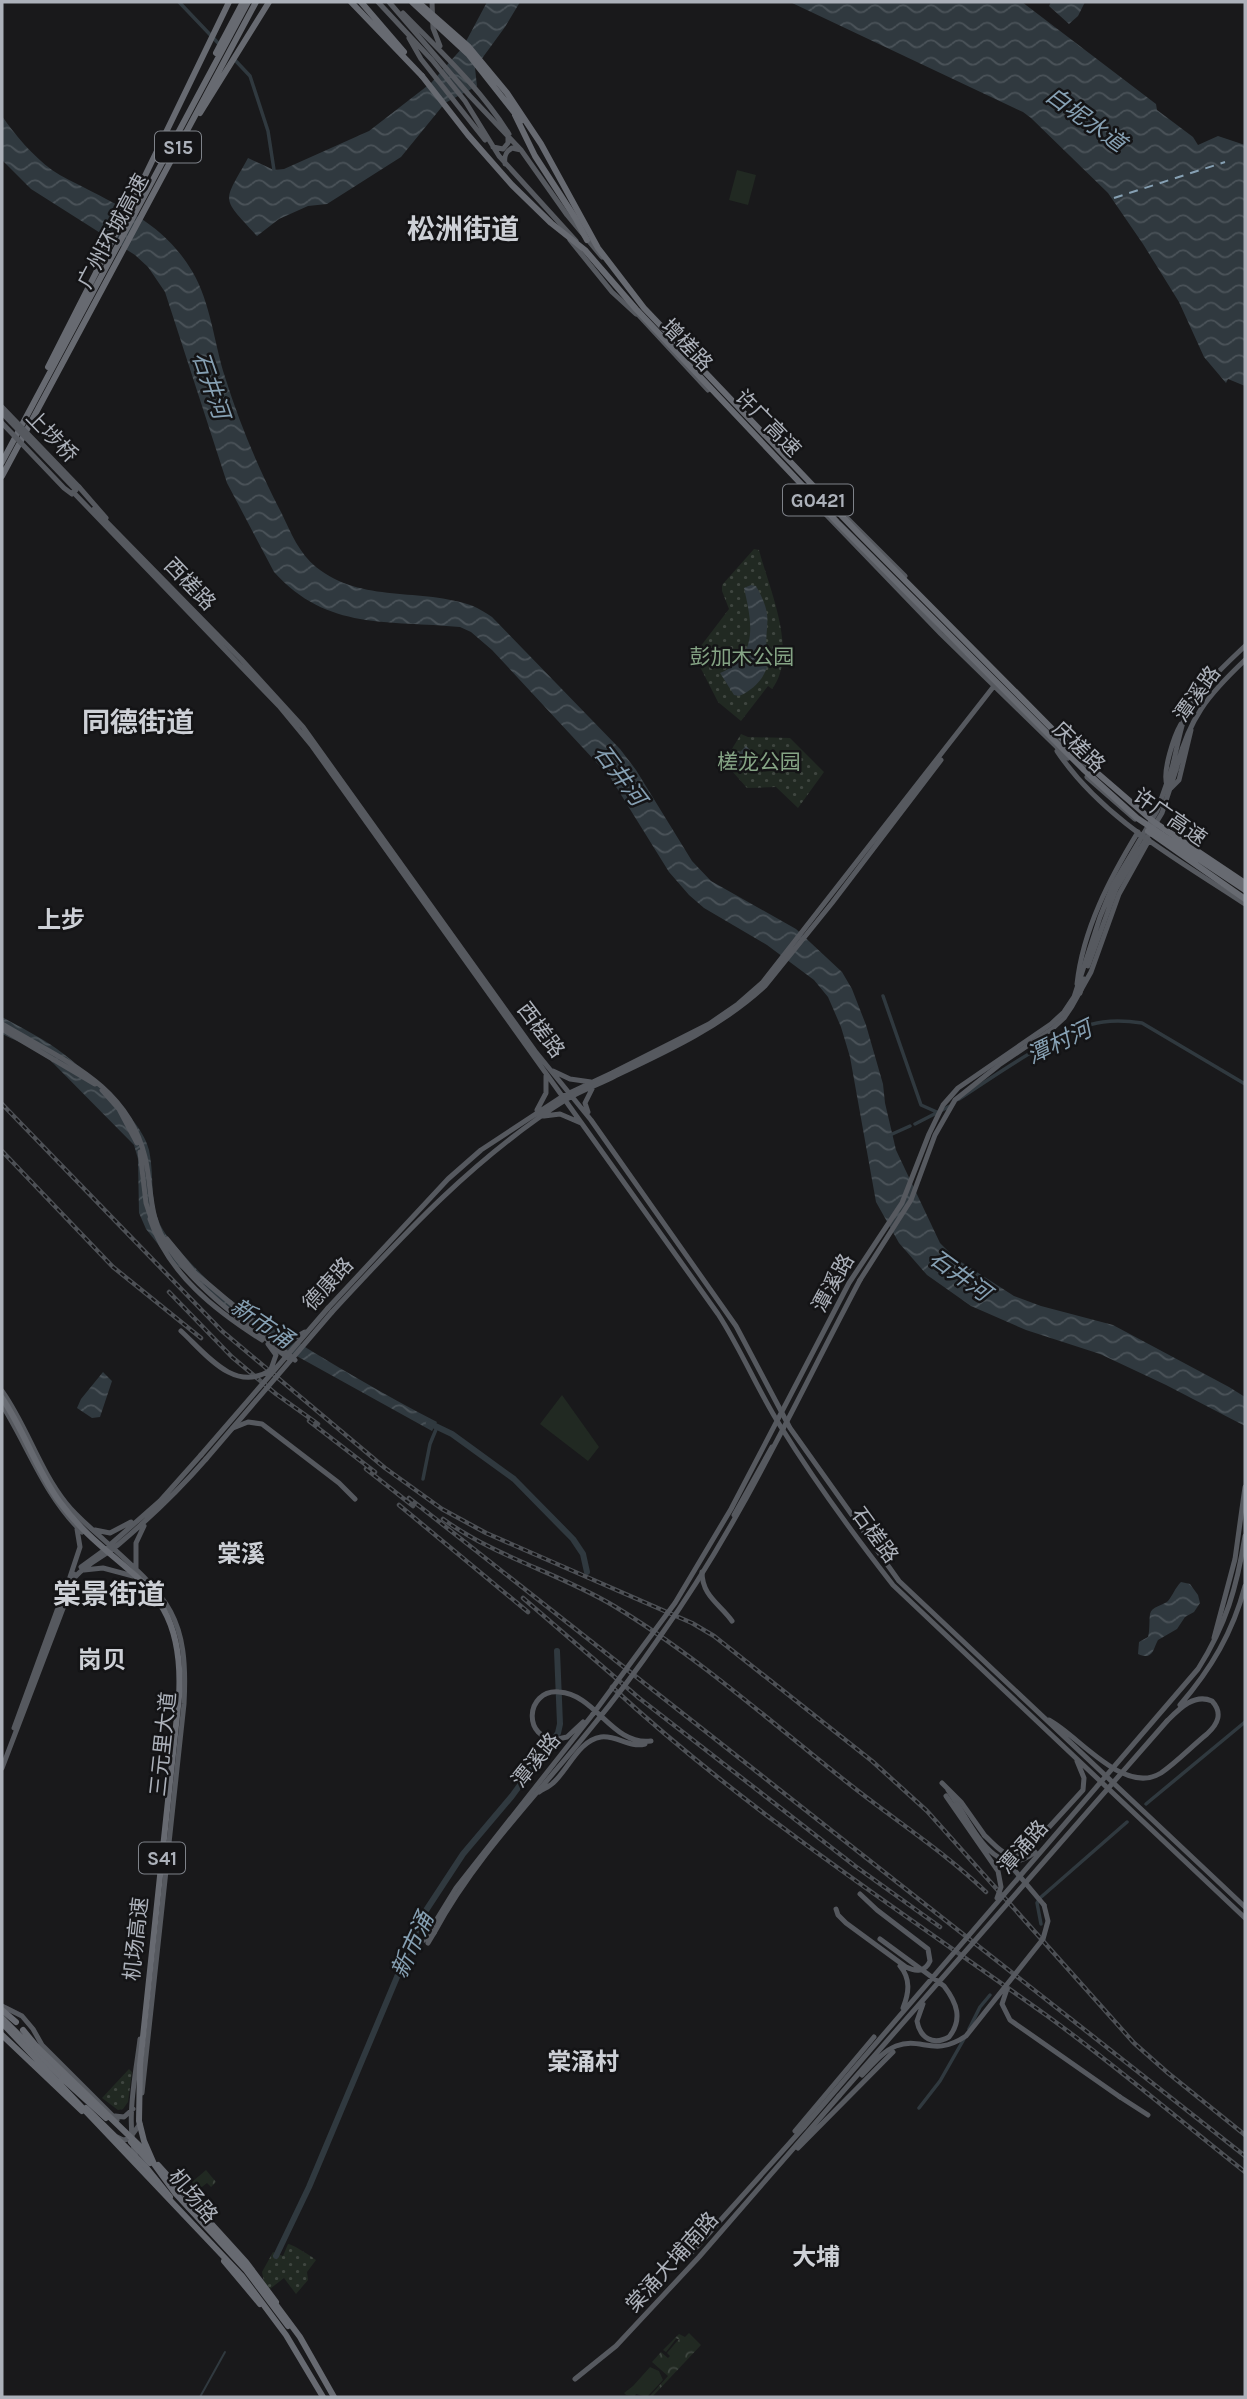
<svg xmlns="http://www.w3.org/2000/svg" width="1247" height="2399" font-family="Karla,'Noto Sans SC',sans-serif">
  <defs>
    <pattern id="forest-crowns" width="20" height="18" patternUnits="userSpaceOnUse" patternTransform="scale(1.75)"><rect width="20" height="18" fill="#212922"/><path d="M2 6a3 3 0 1 1 6 0M12 15a3 3 0 1 1 6 0" fill="none" stroke="#3f4640"/></pattern>
    <pattern id="park-dots" width="8" height="8" patternUnits="userSpaceOnUse" patternTransform="scale(1.75)"><rect width="8" height="8" fill="#212922"/><path d="M2 2h.1M6 6h.1" fill="none" stroke="#3f4640" stroke-width="1.8" stroke-linecap="round"/></pattern>
    <pattern id="water-waves" width="16" height="10" patternUnits="userSpaceOnUse" patternTransform="scale(1.75)"><rect width="16" height="10" fill="#30393f"/><path d="M0 5q4-4 8 0t8 0" fill="none" stroke="#4b5359"/></pattern>
  </defs>
  <rect width="100%" height="100%" fill="#19191b"/>
  <path fill="#212922" d="M737,170L756,175L748,205L729,200Z
    M562,1395L599,1447L588,1461L540,1424Z
    M650,2367L659,2371L663,2380L647,2397L636,2394L635,2396L626,2395L624,2393L633,2386Z"/>
  <path fill="url(#forest-crowns)" d="M206,2170L216,2182L211,2187L207,2183L198,2190L192,2182Z
    M689,2333L701,2345L652,2397H649L668,2376L652,2362L661,2352L668,2358L670,2356L667,2353L679,2339H676L666,2352L663,2350L679,2334L685,2337Z"/>
  <path fill="url(#park-dots)" d="M754,549L759,550C769,588 799,654 772,689L768,686L741,721L718,702L694,655L729,609L722,591V585Z
    M741,734L748,737L790,738L824,772L798,808L776,787L747,788L724,762Z
    M129,2069L132,2072L128,2102L123,2109L118,2110L102,2098Z
    M288,2244C294,2245 311,2256 316,2260L307,2272L308,2280L296,2294L284,2278L266,2292L262,2272L273,2252L283,2256Z"/>
  <path fill="url(#water-waves)" d="M487,2H520L505,27L475,68L477,86L445,103L401,157L327,204L308,206L279,219L257,236C221,196 222,205 248,158L274,170L284,169L369,131L431,83L463,47Z
    M790,2H1022L1156,104L1157,110L1193,137L1198,145L1218,136L1245,145V386L1228,379L1226,383L1204,357L1179,302L1143,244L1108,193L1031,118L1023,112Z
    M1051,2H1085L1078,16L1069,24L1049,6Z
    M2,116C15,135 33,156 52,170C62,177 74,182 85,188C129,211 165,226 192,271C211,303 214,343 225,377C240,425 259,470 282,514C291,533 299,553 316,567C362,604 421,587 473,606C480,609 486,613 492,617L620,749L636,770L692,861L711,881L796,929L842,972L852,989L866,1025L883,1084L885,1103L896,1150L940,1243L955,1258L1014,1296L1041,1306L1113,1325L1229,1387L1245,1397V1426L1166,1385L1100,1354L1026,1330L971,1306L927,1275L899,1243L876,1202L850,1057L841,1027L828,997L814,980L767,945L704,908L689,895L669,872L610,777L492,650L471,632L460,627C389,620 327,631 274,572L227,483L165,292L148,267L135,255L31,189L2,160Z
    M751,585L756,586C760,593 766,605 767,614C769,628 763,642 769,655C768,658 768,662 767,666C764,680 751,691 739,696L734,695L720,673C759,656 752,623 744,588Z
    M746,746L754,754L737,771L729,763Z
    M2,1017C20,1027 40,1037 57,1049C84,1069 142,1118 149,1150C156,1183 146,1212 171,1241C185,1257 210,1285 227,1297C244,1310 263,1320 281,1332C332,1364 383,1394 437,1422L432,1431L284,1349L232,1313L168,1257L146,1229L139,1213L138,1159L134,1145L50,1060L28,1046L2,1034Z
    M103,1372L112,1381L100,1417L92,1418L77,1408L81,1399Z
    M1181,1582L1190,1584L1198,1595L1200,1603L1194,1612L1185,1617L1177,1629L1158,1640C1153,1649 1153,1661 1138,1654L1139,1642L1148,1637C1150,1630 1149,1621 1150,1614C1152,1606 1162,1606 1168,1601C1173,1595 1175,1588 1181,1582Z"/>
  <g fill="none" stroke-linecap="round" stroke-linejoin="round">
    <path stroke="#30393f" stroke-width="2" d="M200,2397L225,2352"/>
    <path stroke="#30393f" stroke-width="3.5" d="M179,2L219,44
      M234,59L250,76L268,131L274,170
      M883,996L921,1105L939,1113
      M959,1099C995,1076 1062,1027 1103,1022C1117,1020 1129,1021 1142,1023L1245,1084
      M915,1124L950,1106
      M890,1135L910,1126
      M423,1479L430,1444L437,1427
      M1146,1804L1245,1722
      M1041,1924L1037,1903L1040,1898L1127,1822
      M969,2029L980,2007L990,1995
      M919,2108L940,2081L964,2039"/>
    <path stroke="#30393f" stroke-width="6" d="M429,1423L452,1434L514,1479L573,1539L583,1554L587,1572
      M276,2256L309,2187L423,1915L463,1854L512,1796L558,1733L560,1724L557,1651"/>
    <path stroke="#86a0b3" stroke-width="2" stroke-dasharray="9 7" stroke-linecap="butt" d="M1114,198L1225,162"/>
    <path stroke="#56595f" stroke-width="5" d="M378,2L432,60L465,101L499,156L576,241
      M389,2L470,96L521,150L567,215L602,257
      M432,2L433,28L440,46
      M403,13C441,52 480,88 509,134
      M409,38L421,59L485,140
      M493,147L503,149L508,143V137
      M505,164C504,157 505,152 512,148L521,150
      M570,240L612,292L636,314
      M634,310L708,390
      M79,487L106,518
      M73,492L279,706L312,746L718,1314C742,1351 758,1391 781,1427C815,1482 854,1535 893,1585L1245,1918
      M813,501L941,634L1068,758
      M94,509L241,659L303,727L535,1051L591,1120L736,1326L790,1428L899,1581L1245,1907
      M848,519L905,576
      M1057,751C1102,819 1179,860 1245,904
      M1172,768C1176,752 1179,735 1184,719C1194,693 1225,665 1245,646
      M1176,770C1189,718 1207,696 1245,660
      M1087,777L1135,819
      M1167,785C1162,772 1174,736 1181,724
      M1171,788L1179,780L1191,730
      M1077,984C1083,929 1110,878 1138,832
      M2,1024C60,1059 127,1083 145,1157C153,1191 147,1215 169,1248C192,1282 228,1311 261,1335C273,1344 285,1350 295,1360
      M2,1029L95,1084
      M553,1071L570,1079L591,1082
      M102,1090L119,1109L137,1143
      M537,1110L546,1093V1076
      M588,1112L585,1103L592,1089
      M544,1116L560,1114L581,1123
      M140,1152L146,1203L152,1221
      M150,1219C168,1274 216,1311 262,1340
      M167,1239L195,1273L273,1339L285,1343L305,1332
      M860,1280L911,1200L935,1135L955,1100L999,1065L1052,1029L1064,1018L1072,1006L1091,972L1119,894L1149,840
      M328,1308L448,1179L481,1150L563,1096L612,1073L709,1024L738,1004L762,983L994,686
      M332,1312C404,1234 476,1156 567,1099C582,1090 600,1084 615,1076C668,1051 722,1026 765,986L832,903L941,760
      M271,1345L288,1358
      M2,1391C27,1426 39,1469 66,1503C77,1517 91,1528 104,1540C167,1597 189,1614 184,1704L142,2093
      M2,1405C29,1448 44,1495 82,1532
      M233,1428L248,1422L262,1424L339,1483L355,1499
      M734,1515L772,1447
      M95,1530L110,1533L131,1522
      M81,1567L103,1551L160,1501L201,1455
      M136,1568V1543L144,1526
      M84,1570L103,1568L133,1576
      M702,1572C702,1596 720,1604 732,1621
      M70,1577L80,1547L77,1529
      M1214,1638L1235,1559L1245,1487
      M1180,1705C1211,1669 1233,1632 1245,1586
      M1049,1720C1079,1736 1124,1796 1161,1773C1177,1762 1192,1746 1207,1734C1218,1724 1223,1713 1212,1701C1194,1693 1179,1709 1167,1721
      M14,1728L63,1594L74,1574
      M558,1739L567,1737L583,1722
      M2,1768L75,1577C87,1563 105,1556 119,1544C151,1517 179,1490 206,1459
      M942,1783L961,1802L985,1836
      M948,1790L957,1804
      M984,1835C999,1848 1008,1865 1030,1848L1083,1790L1084,1778L1077,1761
      M1005,1859L1044,1905
      M424,1940L456,1888L593,1714
      M428,1943L434,1933
      M2,2006L22,2016L33,2029L42,2045L117,2120
      M1120,2097L1148,2115
      M115,2116L124,2117L133,2109
      M795,2131L874,2037
      M117,2137L123,2140L129,2139L140,2124
      M798,2148L893,2052
      M136,2157C125,2123 136,2073 140,2039
      M692,2252L804,2127
      M575,2379L616,2346L699,2257L839,2096"/>
    <path stroke="#676a71" stroke-width="6" d="M351,2L422,76
      M361,2L404,52
      M216,53L243,2
      M200,113L269,2
      M515,115L535,156L576,219L587,240
      M48,367L141,184L229,2
      M2,462L248,2
      M2,476L256,2
      M2,2010L16,2022
      M2,2018L62,2078
      M23,2030L37,2047
      M86,2108L145,2166L170,2197
      M224,2261L260,2304
      M271,2298L300,2337L334,2397"/>
    <defs>
      <path id="rail" d="M2,1104L222,1331L385,1468L442,1509L486,1533L692,1623L714,1636L872,1761L927,1811L1134,2043L1168,2073L1245,2135
        M2,1151L113,1267L201,1338
        M169,1292L232,1357L276,1394L318,1424
        M309,1421L375,1472
        M366,1469L413,1506
        M409,1498L1245,2156
        M399,1505L528,1612
        M443,1519C495,1557 559,1573 614,1606C697,1656 772,1723 848,1783C893,1819 945,1852 986,1892
        M523,1598L639,1698L855,1866L940,1927
        M612,1687C745,1810 899,1910 1046,2015C1114,2064 1179,2120 1245,2172"/>
    </defs>
    <use href="#rail" stroke="#4d5055" stroke-width="4.5"/>
    <use href="#rail" stroke="#141416" stroke-width="2" stroke-dasharray="5" stroke-linecap="butt"/>
    <path stroke="#56595f" stroke-width="5" d="M2,407L79,487
      M2,413L76,490
      M2,423L64,488L72,494
      M1088,966L1116,889L1162,813L1176,770
      M1080,993L1084,979
      M181,1331C205,1353 234,1393 269,1371
      M268,1344L276,1355L271,1369
      M201,1455L328,1308
      M206,1459L332,1312
      M593,1714L675,1603L731,1509L849,1283L902,1203L929,1134L943,1105L958,1088L1051,1024L1064,1012L1074,997L1100,917L1113,885L1157,811L1172,768
      M558,1739C522,1741 525,1689 559,1692C596,1694 612,1746 651,1741
      M539,1792C543,1789 549,1787 553,1783C568,1770 579,1740 601,1737C617,1735 629,1748 645,1744
      M946,1796L998,1871L1001,1887L997,1898
      M957,1804C975,1831 997,1882 1035,1852
      M836,1909L838,1915L846,1923L906,1967C916,1972 925,1972 930,1961L928,1949L877,1910L860,1894
      M434,1933C475,1857 537,1795 591,1728C616,1698 639,1667 661,1635C740,1525 796,1400 860,1280
      M880,1939L944,1986C957,2003 963,2019 949,2037C933,2046 920,2038 917,2021L923,2004
      M900,1966C911,1979 909,1993 903,2008
      M1007,1989L1002,2004L1010,2020L1120,2097
      M862,2075C872,2065 883,2051 896,2046C922,2036 933,2058 966,2036L1043,1939L1048,1921L1044,1905
      M839,2096L1167,1721
      M804,2127L1198,1669C1226,1625 1237,1587 1245,1536"/>
    <path stroke="#676a71" stroke-width="6" d="M412,2L468,54L521,121
      M418,2L468,46L507,93L541,144L598,248L644,308L684,350L859,534L1088,765L1154,822L1245,883
      M422,76L468,135L512,185L551,223L585,250L636,309L837,522L1083,769L1137,818L1245,890
      M1148,831L1245,899
      M2,1398C24,1430 36,1469 59,1501C117,1580 186,1576 179,1697L140,2065L139,2121L144,2141L154,2164L175,2193L246,2270L288,2326
      M2,2023L242,2276L286,2335L323,2397
      M2,2035L82,2111
      M37,2047L146,2152
      M62,2078L106,2118
      M131,2142L150,2163
      M158,2165L246,2262L276,2302"/>
  </g>
  <g text-anchor="middle" stroke-width="5" stroke-linejoin="round" paint-order="stroke">
    <g fill="#141416" stroke="#7e8289" stroke-width="2">
      <rect x="155" y="131.5" width="46" height="31" rx="5"/>
      <rect x="783" y="484.5" width="70" height="31" rx="5"/>
      <rect x="139" y="1842.5" width="46" height="31" rx="5"/>
    </g>
    <g font-size="19" font-weight="bold" fill="#acb1ba">
      <text x="178" y="154">S15</text>
      <text x="818" y="507">G0421</text>
      <text x="162" y="1865">S41</text>
    </g>
    <g font-size="21" fill="#acb1ba" stroke="#141416">
      <text transform="translate(113 231) rotate(-62)" y="7">广州环城高速</text>
      <text transform="translate(687 345) rotate(46)" y="7">增槎路</text>
      <text transform="translate(768 423) rotate(46)" y="7">许广高速</text>
      <text transform="translate(52 436) rotate(46)" y="7">上埗桥</text>
      <text transform="translate(190 584) rotate(46)" y="7">西槎路</text>
      <text transform="translate(1197 694) rotate(-54)" y="7">潭溪路</text>
      <text transform="translate(1079 747) rotate(44)" y="7">庆槎路</text>
      <text transform="translate(1170 817) rotate(35)" y="7">许广高速</text>
      <text transform="translate(541 1030) rotate(53)" y="7">西槎路</text>
      <text transform="translate(833 1283) rotate(-61)" y="7">潭溪路</text>
      <text transform="translate(328 1284) rotate(-48)" y="7">德康路</text>
      <text transform="translate(875 1535) rotate(54)" y="7">石槎路</text>
      <text transform="translate(163 1744) rotate(-84)" y="7">三元里大道</text>
      <text transform="translate(536 1760) rotate(-51)" y="7">潭溪路</text>
      <text transform="translate(1023 1847) rotate(-49)" y="7">潭涌路</text>
      <text transform="translate(136 1939) rotate(-84)" y="7">机场高速</text>
      <text transform="translate(193 2196) rotate(50)" y="7">机场路</text>
      <text transform="translate(672 2262) rotate(-48)" y="7">棠涌大埔南路</text>
    </g>
    <g font-size="21" fill="#85a485" stroke="#141416">
      <text x="742" y="664">彭加木公园</text>
      <text x="759" y="769">槎龙公园</text>
    </g>
    <g font-size="23" font-style="italic" fill="#86a0b3" stroke="#141416">
      <text transform="translate(1086 119) rotate(36)" y="8">白坭水道</text>
      <text transform="translate(211 385) rotate(71)" y="8">石井河</text>
      <text transform="translate(620 775) rotate(53)" y="8">石井河</text>
      <text transform="translate(1059 1042) rotate(-26)" y="8">潭村河</text>
      <text transform="translate(960 1275) rotate(36)" y="8">石井河</text>
      <text transform="translate(262 1323) rotate(34)" y="8">新市涌</text>
      <text transform="translate(412 1945) rotate(-65)" y="8">新市涌</text>
    </g>
    <g font-size="24" font-weight="bold" fill="#cdd0d6" stroke="#141416">
      <text x="61" y="928">上步</text>
      <text x="241" y="1562">棠溪</text>
      <text x="102" y="1668">岗贝</text>
      <text x="583" y="2070">棠涌村</text>
      <text x="816" y="2265">大埔</text>
    </g>
    <g font-size="28" font-weight="bold" fill="#cdd0d6" stroke="#141416">
      <text x="463" y="239">松洲街道</text>
      <text x="138" y="732">同德街道</text>
      <text x="109" y="1604">棠景街道</text>
    </g>
  </g>
  <rect width="1247" height="2399" fill="none" stroke="#acb1ba" stroke-width="7"/>
</svg>
